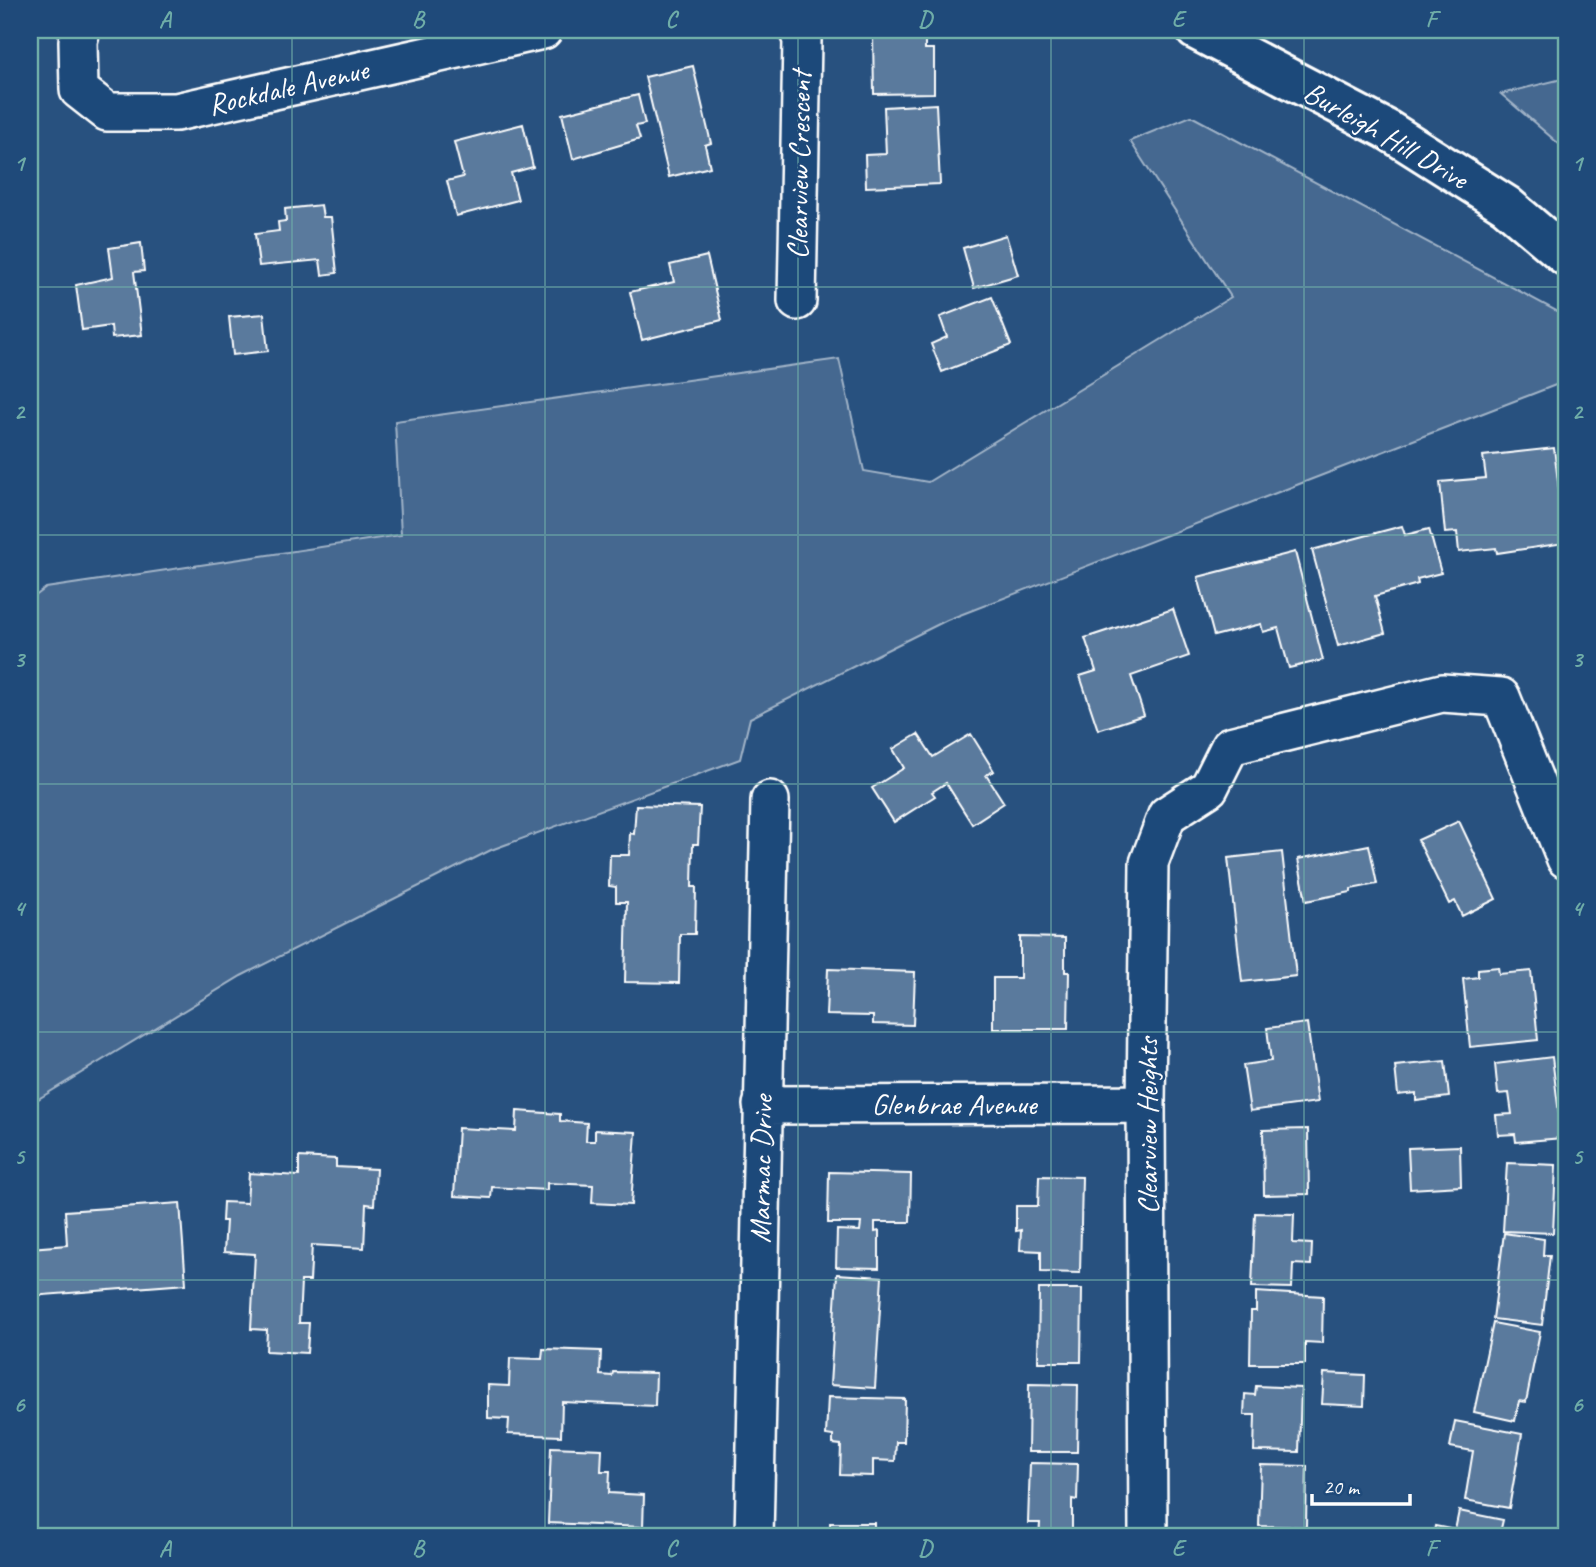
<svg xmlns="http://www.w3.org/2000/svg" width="1596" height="1567" font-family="Caveat,sans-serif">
  <rect width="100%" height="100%" fill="#28517f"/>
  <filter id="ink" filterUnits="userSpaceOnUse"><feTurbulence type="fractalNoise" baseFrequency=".0143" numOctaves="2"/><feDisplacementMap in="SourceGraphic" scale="14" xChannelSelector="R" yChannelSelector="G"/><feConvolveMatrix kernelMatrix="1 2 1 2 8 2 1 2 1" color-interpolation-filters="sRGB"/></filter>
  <g filter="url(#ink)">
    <path fill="#446890" stroke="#a2b4c8" stroke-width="2" d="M1566,78V150L1501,94Z
      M1191,116L1566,316V381L947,620L750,718L740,759L491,850L241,976L30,1104V600L46,588L401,535L395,421L839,359L864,471L928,482L1231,297L1130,141Z"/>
    <path fill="#5a7a9d" stroke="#fff" stroke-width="2" d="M867,30H925V49H934V93L874,94L873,36H867Z
      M693,66L711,143L705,145L710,167L669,177L645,77Z
      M638,95L645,124L636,126L640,139L573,159L562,114Z
      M936,104L940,184L866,187L865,155L886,154L884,107Z
      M523,124L533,167L511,173L518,200L456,216L447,181L463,177L454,142Z
      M321,205L323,217H331L337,273L322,275L320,260L259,266L255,234L279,231L278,222L286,221L285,209Z
      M1006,235L1018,275L974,288L963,248Z
      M141,243L144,271L134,272L142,335L112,338L111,326L82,330L76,285L113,277L109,248Z
      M707,256L722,320L642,340L630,292L674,282L670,265Z
      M992,297L1011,345L942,372L931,344L947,337L940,317Z
      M264,314L268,351L233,355L229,317Z
      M1554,448L1559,490L1566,489V545L1564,543L1497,553L1496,548L1459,552L1457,532L1445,533L1440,482L1486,478L1483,456Z
      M1402,526L1405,535L1429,529L1441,573L1417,579L1418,584L1375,596L1385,633L1338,646L1312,550Z
      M1295,552L1323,660L1289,668L1278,628L1263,632L1261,624L1214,636L1198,577Z
      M1173,609L1189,656L1131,676L1144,715L1098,730L1080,676L1096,671L1085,638Z
      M918,734L933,757L971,734L994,771L986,775L1004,803L972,824L946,783L932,792L935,796L894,822L872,788L904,768L893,749Z
      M636,805L700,807L698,844H693L692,887H696L695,934H680L679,983L625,982L627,902H616V887L609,886L610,855H629L630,833L634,834Z
      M1459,821L1496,899L1462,916L1455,901L1449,904L1418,840Z
      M1369,845L1377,884L1351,889V892L1306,901L1298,859Z
      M1282,852L1296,976L1242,982L1228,858Z
      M1020,937L1065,938V972H1069L1068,1029H993V978H1020Z
      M1498,967L1499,974L1531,971L1538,1040L1470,1047L1463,979L1478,977V969Z
      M828,969L915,972L913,1025L873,1024V1016L826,1015Z
      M1307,1023L1318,1102L1250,1111L1243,1065L1271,1061L1267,1028Z
      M1552,1057L1562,1138L1516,1142L1515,1134L1498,1135L1496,1115L1512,1114L1509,1093L1498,1094L1495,1064Z
      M1445,1061L1449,1097L1416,1101V1093L1398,1095L1395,1066Z
      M517,1111L560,1114V1121L587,1123L586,1141H595V1130L636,1132L631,1205L592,1203L593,1185L547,1183V1190L492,1187L491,1198L454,1196L458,1128L516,1131Z
      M1308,1129L1309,1194L1264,1195L1263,1130Z
      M1460,1146L1461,1186L1410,1189L1408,1148Z
      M299,1157L336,1159V1167L376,1169L374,1205L366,1204L364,1248L312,1245L310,1281H301L299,1323H309L307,1353L266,1351L267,1330L251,1329L255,1254L224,1252L226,1221H222L223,1202L247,1203L249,1173L299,1176Z
      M1507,1163L1556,1165L1553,1233L1503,1231Z
      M829,1172L911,1174L910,1222H875V1232L879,1231V1268L836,1267L837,1230L860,1231L861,1223H828Z
      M1039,1176L1082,1177L1080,1273L1041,1272V1251L1020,1250L1021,1230L1016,1231V1206H1038Z
      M180,1203L186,1284L31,1296L30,1248L67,1245L65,1211Z
      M1255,1213L1294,1214L1293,1243L1312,1244L1311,1265L1293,1264L1292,1288L1252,1287Z
      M1504,1233L1544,1239L1543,1255H1550L1542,1325L1493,1319Z
      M837,1274L882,1277L875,1388L830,1385Z
      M1039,1289H1082L1081,1362H1038Z
      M1256,1292L1323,1296L1322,1343L1305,1342V1364H1250L1251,1311H1256Z
      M1493,1323L1540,1332L1526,1402L1519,1401L1515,1421L1474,1412Z
      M543,1349L601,1351L600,1375L612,1376L613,1372L656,1373L655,1406L562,1402L561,1436L508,1434L509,1419L488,1418V1385L509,1386L510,1358L542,1359Z
      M1324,1373L1365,1375L1364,1406L1322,1404Z
      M1029,1384L1078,1385L1077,1452H1028Z
      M1256,1386L1301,1388L1299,1452L1254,1451L1255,1415H1244L1245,1394L1255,1395Z
      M828,1397L905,1399L904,1442H896L895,1461L873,1460V1476L840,1475L841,1445L833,1444V1436L826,1435Z
      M1455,1421L1522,1434L1509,1508L1465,1500L1473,1451L1450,1447Z
      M551,1447L602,1449L601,1471H610L609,1493L644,1495L643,1527L548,1523Z
      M1030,1463L1078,1464L1077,1500L1072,1499V1537H1039L1040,1523H1028Z
      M1261,1465L1307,1466L1306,1527L1259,1526Z
      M1459,1511L1503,1520L1499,1537H1433L1435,1526L1455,1530Z
      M830,1523H874V1531H892V1537H830Z
      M1259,1531L1304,1532V1537H1258Z"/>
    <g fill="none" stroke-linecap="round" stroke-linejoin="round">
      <defs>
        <path id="street" d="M81,30L78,41L79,90L107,112H176L543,30
          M797,301L802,40L798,30
          M762,1105L1146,1104
          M754,1537L770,800
          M1148,1537L1146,1104L1149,863L1167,815L1209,788L1230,746L1442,693L1501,697L1566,859"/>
        <path id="secondary" d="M1196,30L1386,129L1506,205L1566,256"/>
      </defs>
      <use href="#street" stroke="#fff" stroke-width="42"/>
      <use href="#secondary" stroke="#fff" stroke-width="44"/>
      <use href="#street" stroke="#1f4a7a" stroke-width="37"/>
      <use href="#secondary" stroke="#1f4a7a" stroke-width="38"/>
    </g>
  </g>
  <path fill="none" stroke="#6fada8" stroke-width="2" stroke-opacity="0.55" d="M292,30V1537M545,30V1537M798,30V1537M1051,30V1537M1304,30V1537M30,287H1566M30,535H1566M30,784H1566M30,1032H1566M30,1280H1566"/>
  <g text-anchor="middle" stroke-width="5" stroke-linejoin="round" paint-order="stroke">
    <g font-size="30" fill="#fff" stroke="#1f4a7a">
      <text transform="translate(288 87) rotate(-13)" y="10">Rockdale Avenue</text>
      <text transform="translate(1386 135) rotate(30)" y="10">Burleigh Hill Drive</text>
      <text transform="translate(799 165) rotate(-89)" y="10">Clearview Crescent</text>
      <text x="954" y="1114">Glenbrae Avenue</text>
      <text transform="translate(1147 1126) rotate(-90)" y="10">Clearview Heights</text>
      <text transform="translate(761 1169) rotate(-89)" y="10">Marmac Drive</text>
    </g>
  </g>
  <rect width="1596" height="1567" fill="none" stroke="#1f4a7a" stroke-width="77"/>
  <path d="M1312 1494v10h98v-10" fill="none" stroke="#ffffff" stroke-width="3.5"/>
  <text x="1323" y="1494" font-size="21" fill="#ffffff" stroke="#1f4a7a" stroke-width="5" paint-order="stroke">20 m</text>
  <rect x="38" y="38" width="1520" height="1490" fill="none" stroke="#6fada8" stroke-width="2.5"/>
  <g font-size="23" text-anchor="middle" font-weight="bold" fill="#6fada8">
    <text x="165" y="27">A</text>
    <text x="418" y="27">B</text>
    <text x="671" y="27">C</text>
    <text x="925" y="27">D</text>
    <text x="1178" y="27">E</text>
    <text x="1431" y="27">F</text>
    <text x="19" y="171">1</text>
    <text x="1577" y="171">1</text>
    <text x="19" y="419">2</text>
    <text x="1577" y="419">2</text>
    <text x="19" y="667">3</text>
    <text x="1577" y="667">3</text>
    <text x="19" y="916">4</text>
    <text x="1577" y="916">4</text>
    <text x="19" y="1164">5</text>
    <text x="1577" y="1164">5</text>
    <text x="19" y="1412">6</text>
    <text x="1577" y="1412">6</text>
    <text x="165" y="1556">A</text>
    <text x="418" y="1556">B</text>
    <text x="671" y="1556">C</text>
    <text x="925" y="1556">D</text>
    <text x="1178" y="1556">E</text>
    <text x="1431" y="1556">F</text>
  </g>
</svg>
